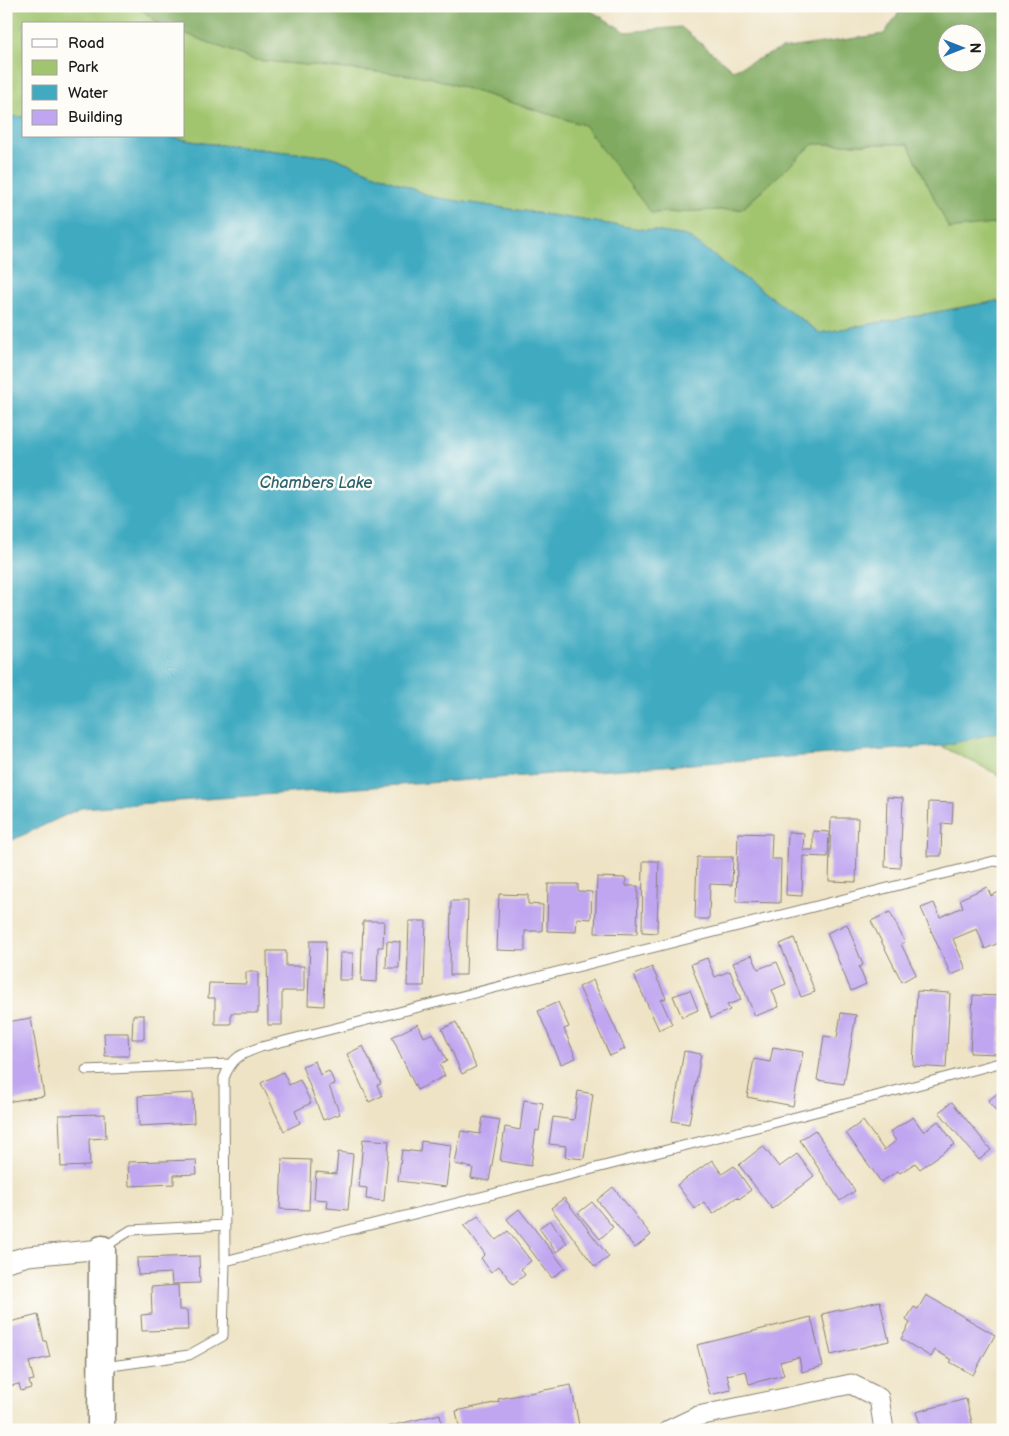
<svg xmlns="http://www.w3.org/2000/svg" width="1009" height="1436" font-family="'Balsamiq Sans',sans-serif">
  <rect width="100%" height="100%" fill="#fdfcf7"/>
  <filter id="ink" filterUnits="userSpaceOnUse"><feTurbulence type="fractalNoise" baseFrequency=".02" numOctaves="2"/><feDisplacementMap in="SourceGraphic" scale="10" xChannelSelector="R" yChannelSelector="G"/><feConvolveMatrix kernelMatrix="1 2 1 2 8 2 1 2 1" color-interpolation-filters="sRGB"/></filter>
  <filter id="wash" filterUnits="userSpaceOnUse"><feTurbulence type="fractalNoise" baseFrequency=".0096" numOctaves="4" result="noise"/><feDisplacementMap in="SourceGraphic" scale="20" xChannelSelector="R" yChannelSelector="G"/><feGaussianBlur stdDeviation="1.12" result="paint"/><feColorMatrix in="noise" values="0 0 0 0 0 0 0 0 0 0 0 0 0 0 0 0 0 1.4 0 .05"/><feComposite in="paint" operator="in"/></filter>
  <g filter="url(#wash)">
    <rect width="100%" height="100%" fill="#eee3c5"/>
    <path fill="#a1c56e" stroke="#5e7045" d="M6,6H138L159,24H24V117L6,116Z
      M184,33L254,60L429,77L584,125L652,213L742,209L813,144H908L949,228L1003,223V305L997,301L820,333L687,236L432,197L333,157L203,143L164,136H184Z
      M1003,731V777L941,746Z"/>
    <path fill="#80aa61" stroke="#4e633e" fill-rule="evenodd" d="M138,6H583L626,32L681,27L733,70L781,49L884,34L903,6H1003V223L949,229L908,144H813L742,209L651,213L584,125L429,77L254,60L184,33V24L158,23ZM946,32H976V62H946Z"/>
    <path fill="#41aac1" stroke="#2e636e" d="M6,116L24,117V136H164L203,143L333,157L432,197L687,236L820,333L997,301L1003,305V731L941,746L81,808L6,843Z"/>
    <g id="blocks">
      <path fill="#c0a6f0" d="M887,797L903,798L900,868L885,867Z
        M929,802L953,803L952,824L942,823L941,856H927Z
        M831,818H858L856,882L829,881Z
        M813,831L829,832L828,857L803,856L802,896L786,895L788,832L804,833L803,850H813Z
        M738,833L772,834L771,859H781L780,903L736,902Z
        M697,857H733L732,885L710,884L709,919H695Z
        M643,861H659L657,933L642,932Z
        M597,877L626,878V886H638L637,934L595,933Z
        M548,884H578V891L592,892L591,919L577,918L576,932L547,931Z
        M987,887L991,896L1001,891L1003,895V941L985,949L977,929L953,939L966,969L951,975L921,908L934,903L940,917L963,907L960,899Z
        M499,894L528,895V904L543,905L542,931H525V951L497,950Z
        M451,901H468L466,975H450Z
        M890,912L905,942L901,944L916,974L902,982L871,921Z
        M363,921H384L383,947H378L377,982L361,981Z
        M409,921H426L424,986H407Z
        M847,924L863,965L859,967L866,984L851,991L827,933Z
        M794,938L815,992L801,997L780,944Z
        M310,941H326L324,1006L308,1005Z
        M387,941L400,942L399,968H386Z
        M267,951H286V966H304V991H282V1025H268Z
        M340,953H353L352,980H339Z
        M752,955L758,969L777,962L786,984L772,990L779,1007L755,1016L733,963Z
        M707,958L715,977L730,971L741,1000L727,1005L730,1010L711,1018L691,964Z
        M652,967L666,998L661,1000L672,1024L659,1030L634,975Z
        M246,972H258V1013H231V1024H215V998H208L209,983L246,984Z
        M593,980L625,1049L610,1056L579,987Z
        M690,990L698,1010L682,1017L673,996Z
        M917,991L950,993L946,1068L913,1066Z
        M973,995L1002,996L999,1054L970,1053Z
        M558,1002L569,1027L564,1029L576,1058L561,1064L538,1011Z
        M841,1013L856,1015L844,1084L817,1080L824,1036L837,1038Z
        M133,1015H144V1039H132Z
        M31,1018L44,1096L6,1102V1022Z
        M456,1022L476,1067L462,1074L442,1029Z
        M418,1024L424,1037L433,1033L447,1061L440,1065L445,1076L417,1090L392,1037Z
        M104,1033H128L129,1056H105Z
        M363,1046L381,1084L377,1085L382,1096L369,1102L347,1054Z
        M773,1047L803,1052L793,1106L747,1097L754,1059L770,1062Z
        M684,1051L701,1054L689,1124L672,1121Z
        M315,1061L320,1075L329,1071L335,1084L329,1086L340,1114L323,1120L302,1066Z
        M283,1072L289,1085L300,1080L311,1103L295,1111L300,1123L284,1131L261,1083Z
        M578,1091L593,1094L584,1159L565,1157L566,1146L549,1144L553,1117L574,1120Z
        M1000,1091L1003,1094V1119L988,1101Z
        M193,1093L194,1123L139,1126L138,1096Z
        M524,1100L543,1103L539,1131L536,1130L531,1166L500,1161L505,1127L520,1130Z
        M952,1102L991,1150L979,1160L939,1112Z
        M105,1114L106,1138L89,1139L90,1166L61,1167L59,1115Z
        M483,1117L500,1120L489,1181L471,1178L473,1168L455,1164L461,1131L480,1134Z
        M913,1117L924,1132L938,1121L955,1144L920,1169L915,1163L900,1173L898,1171L881,1182L846,1133L863,1121L884,1150L896,1141L890,1132Z
        M815,1130L855,1191L840,1201L800,1140Z
        M363,1139L389,1141L384,1201L366,1199L367,1188L359,1187Z
        M421,1141L451,1145L446,1187L398,1181L402,1150L420,1152Z
        M763,1146L779,1167L797,1154L814,1176L772,1209L739,1165Z
        M338,1152L353,1154L348,1210L327,1208L328,1200L314,1199L316,1172L336,1174Z
        M282,1159L311,1160L309,1210L280,1209Z
        M196,1160L197,1174L174,1175V1184L129,1186L128,1162Z
        M712,1160L722,1174L734,1166L751,1190L739,1199L737,1197L713,1214L704,1202L695,1209L677,1185Z
        M613,1187L651,1235L635,1248L597,1200Z
        M564,1198L609,1257L595,1267L551,1208Z
        M592,1202L613,1227L600,1239L578,1213Z
        M519,1209L565,1268L552,1278L507,1219Z
        M478,1216L496,1240L508,1231L531,1261L521,1269L525,1275L513,1284L499,1266L491,1272L481,1258L485,1254L464,1226Z
        M550,1220L567,1243L556,1252L539,1228Z
        M199,1256L200,1283L172,1284L171,1273L138,1275L137,1258Z
        M178,1285L179,1310H187L188,1330L142,1331L141,1315L152,1314L151,1287Z
        M926,1295L995,1335L973,1375L950,1362L952,1360L935,1350L931,1357L901,1339L910,1323L906,1320L914,1307L918,1309Z
        M880,1301L889,1341L831,1355L822,1314Z
        M38,1315L44,1341H46L50,1357L29,1362L34,1380L29,1381L31,1388L21,1391L19,1384L10,1386L6,1372V1323Z
        M811,1317L823,1366L802,1372L799,1357L780,1362L784,1375L749,1384L746,1371L727,1375L731,1390L710,1395L697,1345Z
        M571,1385L580,1430H460L456,1411L499,1402L498,1399Z
        M966,1399L974,1430H922L916,1412Z
        M440,1414L442,1427L446,1426V1430H374Z"/>
    </g>
  </g>
  <g filter="url(#ink)">
    <use href="#blocks" fill-opacity="0" stroke="#858070" stroke-width="1"/>
    <g fill="none" stroke-linecap="round" stroke-linejoin="round">
      <defs>
        <path id="lane" d="M86,1070L229,1064
          M104,1247L131,1230L225,1225
          M225,1261C485,1196 745,1132 1003,1062
          M104,1367L189,1355L223,1336L225,1261L224,1078C232,1057 241,1054 261,1047L994,861L1003,862"/>
        <path id="street" d="M6,1262L28,1256L102,1249
          M669,1430L698,1416L851,1384L879,1398L884,1430"/>
        <path id="secondary" d="M101,1430L102,1249"/>
      </defs>
      <use href="#lane" stroke="#858070" stroke-width="11"/>
      <use href="#street" stroke="#858070" stroke-width="21"/>
      <use href="#secondary" stroke="#858070" stroke-width="29"/>
      <use href="#lane" stroke="#fff" stroke-width="9"/>
      <use href="#street" stroke="#fff" stroke-width="19"/>
      <use href="#secondary" stroke="#fff" stroke-width="26"/>
    </g>
  </g>
  <g text-anchor="middle" stroke-width="5" stroke-linejoin="round" paint-order="stroke">
    <g font-size="16" font-style="italic" fill="#2e636e" stroke="#fdfcf7">
      <text x="316" y="488">Chambers Lake</text>
    </g>
  </g>
  <rect width="1009" height="1436" fill="none" stroke="#fdfcf7" stroke-width="25"/>
  <rect x="22" y="22" width="162" height="115" fill="#fdfcf7" stroke="#a3a29f"/>
  <rect x="32" y="39" width="25" height="8" fill="#ffffff" stroke="#a3a29f"/>
  <text x="68" y="48" font-size="15" fill="#1c1c1c">Road</text>
  <rect x="32" y="60" width="25" height="15" fill="#a1c56e" stroke="#a3a29f"/>
  <text x="68" y="72" font-size="15" fill="#1c1c1c">Park</text>
  <rect x="32" y="85" width="25" height="15" fill="#41aac1" stroke="#a3a29f"/>
  <text x="68" y="98" font-size="15" fill="#1c1c1c">Water</text>
  <rect x="32" y="110" width="25" height="15" fill="#c0a6f0" stroke="#a3a29f"/>
  <text x="68" y="122" font-size="15" fill="#1c1c1c">Building</text>
  <g transform="translate(962 48) rotate(90)"><circle r="24" fill="#fdfcf7" stroke="#a3a29f"/>
  <path d="M0-4L9 19L0 12L-9 19Z" fill="#1f6fb2"/>
  <text y="-8" font-size="14" font-weight="bold" text-anchor="middle" fill="#1c1c1c">N</text>
  </g>
</svg>
